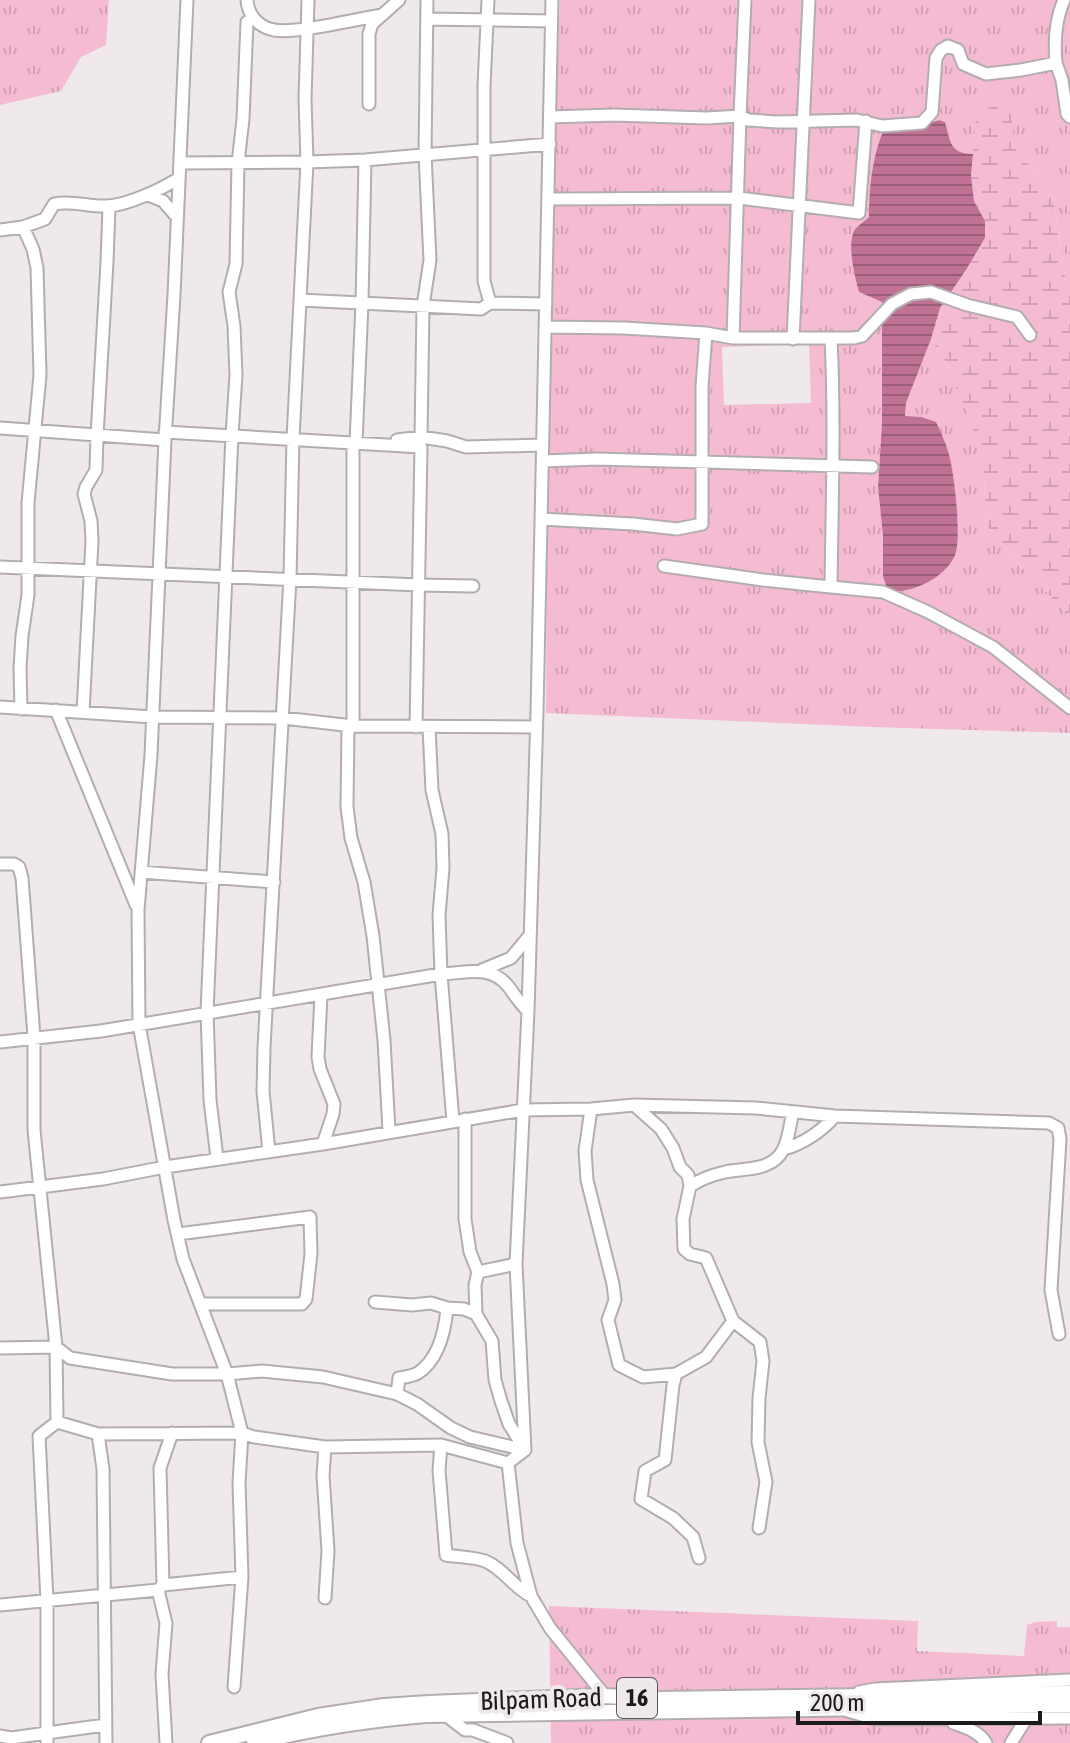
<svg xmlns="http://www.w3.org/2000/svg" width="1070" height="1743" font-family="'Asap Condensed',sans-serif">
  <defs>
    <pattern id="grass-tufts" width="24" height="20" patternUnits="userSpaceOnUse" patternTransform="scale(2)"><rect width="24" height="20" fill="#f5bbd3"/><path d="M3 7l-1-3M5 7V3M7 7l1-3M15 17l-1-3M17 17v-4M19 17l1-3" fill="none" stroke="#d1a0b5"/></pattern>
    <pattern id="wetland-marsh" width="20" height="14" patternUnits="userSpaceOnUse" patternTransform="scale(2)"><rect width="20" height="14" fill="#f5bbd3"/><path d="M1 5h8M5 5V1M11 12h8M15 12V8" fill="none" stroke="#d1a0b5"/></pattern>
    <pattern id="water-rules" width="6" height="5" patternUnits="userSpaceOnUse" patternTransform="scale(2)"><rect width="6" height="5" fill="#bf7294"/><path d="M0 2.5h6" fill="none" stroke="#9a5d78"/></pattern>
  </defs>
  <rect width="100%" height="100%" fill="#efe9eb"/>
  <path fill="url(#grass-tufts)" fill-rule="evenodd" d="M0,0H109L106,45L81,57L61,91L0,105Z
    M560,0H1070V294L1066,283L1053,195L1015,148L976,117L973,154C949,153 951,142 945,122L939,120L931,121L919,127L902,131L884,129C872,158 869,187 869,217L854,231L859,292L882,302V423L878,487L883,536V576L958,523L949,453L921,417H905L906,403L931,339L944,359L971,422L983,465L987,526L1015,560L1065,611L1070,614V733L873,727L546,713L548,312ZM809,344L811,403L724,405L722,347Z
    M549,1606L918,1621L917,1651L1024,1656L1027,1625L1035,1622L1057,1621V1627H1070V1743H551Z"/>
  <path fill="url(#wetland-marsh)" d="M1009,94L1015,148L1053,195L1066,283L1070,294V614L1065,611L1015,560L987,526L983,465L971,423L944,359L931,339L940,308L966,270L985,238V221L974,201L971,175L976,117Z"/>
  <path fill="url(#water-rules)" d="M939,120L945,122C951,142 949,153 973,154L971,175L974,201L985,221V238L966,270L940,308L931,339L906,403L905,416L921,417L936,422C940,431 945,441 948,451C954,469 962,538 955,555C945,579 911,593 888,592L883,576V536L878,487L882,423V302L859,292C855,277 847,246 854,231C857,226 865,221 869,217C869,187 872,157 884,129L902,131Z"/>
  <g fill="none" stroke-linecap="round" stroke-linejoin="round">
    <defs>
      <path id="minor" d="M247,0C248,16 259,27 274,30C297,34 357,19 382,15
        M488,0L484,86V281L490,303
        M552,0L537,712L528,1011L516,1264L525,1450L508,1463L517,1543L531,1596L550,1628L605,1696
        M427,19L551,21
        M1056,63C1054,41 1055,20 1064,0
        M369,104V34L372,24L399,0
        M550,117L614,115L707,118L740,116L748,120L778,122L857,120L882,126L922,123L932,112L936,58L941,50L948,46L958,50L963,64L986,74L1021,70L1056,63L1062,80L1067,114L1070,117
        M180,163L307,162L365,160L550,144
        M148,195L163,201L177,217
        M548,199L739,198L859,213L866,121
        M0,230L23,227L45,219L54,204C72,200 89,207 106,206C126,206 162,189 179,178
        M300,300L481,309L490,303L546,304
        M545,327L624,328L706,333L733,338H854L862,336L892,304L911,294L931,292L967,305L1017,317L1030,335
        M733,338L740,116L745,0
        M793,339L809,0
        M831,339C835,421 832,504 831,587L883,592L928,612L993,647L1070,708
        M0,428L165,440
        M165,432L421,447L416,727
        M421,437L423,306L430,260L425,154L427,0
        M397,440L421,437L447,441L466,447L542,445
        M356,443L362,303L365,160
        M353,449V726
        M543,461L597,459L872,467
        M541,519L633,524L677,529L702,524V386L706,333
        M664,566L763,580L831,587
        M0,567L419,585L473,586
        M0,707L153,717L283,718L353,726L536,727
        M21,709L20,668L22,636L28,595V503L40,375L37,268L33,249L23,227
        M56,710L136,905
        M83,712L92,541L91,521L84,494L86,487L96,470L97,436L107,262L109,207
        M348,725L347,807L351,838L364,882L373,936L384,1040L389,1131
        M429,727L432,790L442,834L443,868L439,915L441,974L453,1121
        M0,864H14L19,867L22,878L34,1037V1130L56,1347L57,1422L98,1434L103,1469L106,1743
        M141,872L274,882
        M482,970L511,958L530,935
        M321,995L318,1057L320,1069L334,1104L333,1114L323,1144
        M0,1042L101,1031L441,974C466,973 490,964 508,986C515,995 520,1004 528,1011
        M634,1105L661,1129L673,1148L680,1167L688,1175L690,1186L683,1219L684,1249L690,1254L706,1258L733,1321L760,1342L763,1361L759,1398L758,1442L766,1482L759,1528
        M591,1109L585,1151L587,1180L613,1284L615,1300L608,1320L619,1365L643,1377L676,1374L706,1357L733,1321
        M465,1119V1219L470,1252L478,1272L516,1264
        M784,1149C803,1144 822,1131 835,1116
        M269,1152L263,1091L264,1047L290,578L293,439L307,162L305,99L308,0
        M217,1158L210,1100L207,1012L232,435L236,375L234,326L229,292L236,264L238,163L243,119L247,22
        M690,1186C701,1179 712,1175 725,1172C746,1168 772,1171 783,1150C789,1139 790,1123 793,1112
        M0,1192L103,1179L165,1167L323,1144L523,1110L591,1109L634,1105L756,1108L835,1116L1049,1123L1058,1128L1060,1139L1051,1290L1059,1334
        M178,1234L310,1217L311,1254L306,1299L302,1304H201
        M476,1314L475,1285L478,1272
        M0,1348L56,1347L70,1358L172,1374H227L262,1371L323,1377L397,1394L417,1404L451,1428L470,1437L525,1450L509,1424L501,1401L495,1380L492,1341L476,1314L464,1309L447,1308L431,1303L412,1305L375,1302
        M676,1374L673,1385L665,1460L645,1471L641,1499L673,1518L693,1537L699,1558
        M397,1394L399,1378C405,1377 413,1376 418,1373C439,1359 445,1331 447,1308
        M98,1434L242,1433L227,1374L183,1259L174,1220L139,1024L138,910L151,755L165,440L174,295L187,0
        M441,1445L439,1470L446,1555C458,1557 474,1557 485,1561C503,1568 514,1588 531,1596
        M325,1447L323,1475L328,1551L325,1598
        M163,1585L160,1468L172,1433
        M158,1590L166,1623L162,1674L166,1743
        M0,1605L158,1590L163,1585L242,1577
        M234,1687L242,1577L239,1483L242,1433L254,1437L325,1447L441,1445L508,1463
        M859,1692L875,1689L1070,1680
        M848,1711L875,1719L1070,1718
        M444,1714L465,1730H473L507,1743
        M953,1723C964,1727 979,1731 986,1743
        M0,1736L11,1738L105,1725
        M47,1743V1601L39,1436L57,1422
        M1011,1743L1026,1719"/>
      <path id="major" d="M209,1743L318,1716L384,1706L429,1703L605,1696L659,1699L1070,1693
        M254,1743C311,1728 368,1720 426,1715L1070,1705"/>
    </defs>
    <use href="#minor" stroke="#b3adaf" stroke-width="15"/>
    <use href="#major" stroke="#b3adaf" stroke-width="18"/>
    <use href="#minor" stroke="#fff" stroke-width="11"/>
    <use href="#major" stroke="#fff" stroke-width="14"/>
  </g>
  <g text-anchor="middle" stroke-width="8" stroke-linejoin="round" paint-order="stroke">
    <rect fill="#efe9eb" stroke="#5b5859" stroke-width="2" x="617" y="1678" width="40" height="40" rx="6"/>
    <g font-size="24" font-weight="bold" fill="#1c1a1b">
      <text x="637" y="1706">16</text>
    </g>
    <g font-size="26" fill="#1c1a1b" stroke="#efe9eb">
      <text transform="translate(541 1699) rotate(-2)" y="9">Bilpam Road</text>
    </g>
  </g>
  <path d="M798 1711v12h242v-12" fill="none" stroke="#1c1a1b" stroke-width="4"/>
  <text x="810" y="1711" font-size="24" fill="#1c1a1b" stroke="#efe9eb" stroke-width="6" paint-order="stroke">200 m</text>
</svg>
